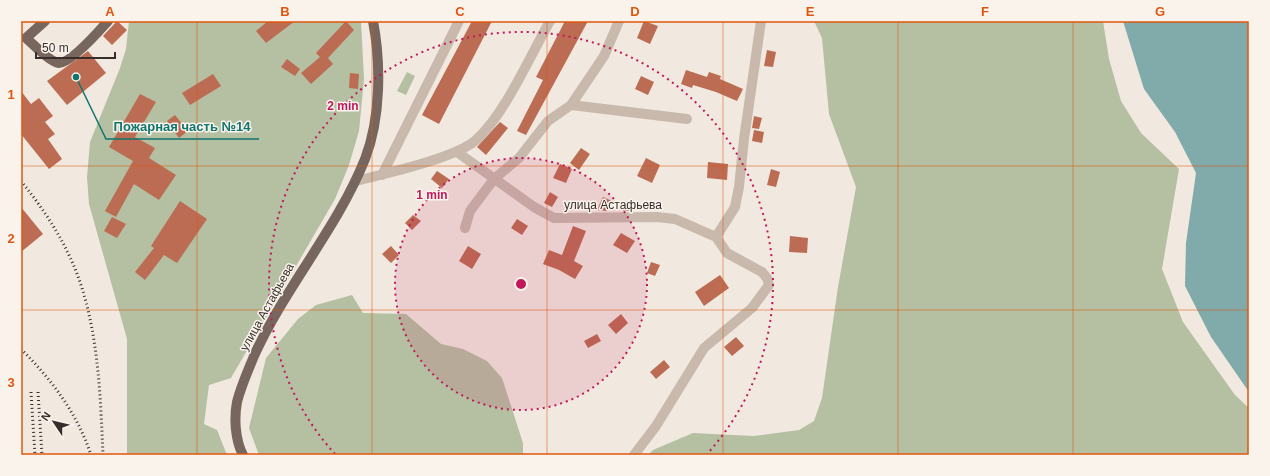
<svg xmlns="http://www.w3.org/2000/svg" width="1270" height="476" font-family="Arial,sans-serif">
  <rect width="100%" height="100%" fill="#f1e9e0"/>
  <path fill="#b5bfa1" d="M129,21H361L364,79L359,131L349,165L335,199L231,378L209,385L204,424L217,430L227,455H127V339L89,204L87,177L90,142L120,68L126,49Z
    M814,21H1103L1109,59L1121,101L1141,133L1179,169L1162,269L1183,322L1235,395L1249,408V455H648L653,450L693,433L754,436L799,430L814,421L822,398L838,287L856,187L829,114L822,38Z
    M407,72L415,76L406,95L397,91Z
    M352,295L363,313L406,314L441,344L463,349L487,361L502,378L523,443V455H259L249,428L266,358L298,319L316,305Z"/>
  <path fill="#81aaab" d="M1123,21H1249V392L1211,337L1185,286L1186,243L1196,173L1175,132L1144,89Z"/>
  <path fill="#bb6c53" d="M117,21L127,30L112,45L103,36Z
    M268,21H295L266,43L256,31Z
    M346,21L354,30L328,58L333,64L311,84L301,73L320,57L316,53Z
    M472,21H492L439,124L422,115Z
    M565,21H588L526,135L517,131L543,80L536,77Z
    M644,21L658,26L650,44L637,38Z
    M767,50L776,52L773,67L764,66Z
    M88,51L106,73L67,105L47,81Z
    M287,59L300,69L295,76L281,67Z
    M686,70L707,77L709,72L721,76L720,79L743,89L737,101L716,92L693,85L692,88L681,84Z
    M350,73L359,74L358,89L349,88Z
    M213,74L221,86L190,105L182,93Z
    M641,76L654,82L648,95L635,89Z
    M21,91L31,104L39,98L53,116L45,122L55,134L48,139L62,159L49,169L21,134Z
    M140,94L156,102L135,137L155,148L149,158L176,175L159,200L134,184L116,217L105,211L133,161L109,147Z
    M175,115L188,131L179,138L167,121Z
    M754,116L762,118L759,129L752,128Z
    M500,122L508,128L486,155L477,147Z
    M754,130L764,132L762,143L752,141Z
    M581,148L590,154L579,170L570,163Z
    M646,158L660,165L652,183L637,176Z
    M708,162L728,164L727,180L707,178Z
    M560,164L572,169L566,183L553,178Z
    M771,169L780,172L776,187L767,185Z
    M437,171L449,179L442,188L431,179Z
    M550,192L558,197L552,207L544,203Z
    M603,197L612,201L607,211L597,210Z
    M180,201L207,219L177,263L164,255L145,280L135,272L154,248L151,246Z
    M624,201L633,203L631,211H623Z
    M21,207L43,234L21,252Z
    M413,215L421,221L412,230L405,223Z
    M112,217L126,224L117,238L104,231Z
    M517,219L528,226L522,235L511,228Z
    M573,226L586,231L574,261L583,266L575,279L559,270L543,264L549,250L562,255Z
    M621,233L635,241L627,253L613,245Z
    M790,236L808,238L807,253L789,252Z
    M391,246L399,255L391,263L382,254Z
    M468,246L481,254L472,269L459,261Z
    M651,262L660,265L655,276L647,273Z
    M720,275L729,288L704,306L695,292Z
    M621,314L628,323L616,334L608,325Z
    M597,334L601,341L588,348L584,341Z
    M736,337L744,346L732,356L724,347Z
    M664,360L670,367L656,379L650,372Z"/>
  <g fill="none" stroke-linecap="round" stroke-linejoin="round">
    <path stroke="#c8b9ac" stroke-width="10" d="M571,105L687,119
      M457,152L534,207L554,218L657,217L675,219L716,237L727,253L762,272L767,278L769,285L752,308L704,348L656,426L634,455
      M382,175L459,21
      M356,181C384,174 456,158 476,140C505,114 530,56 550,21
      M465,228L470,211L494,179L519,158L548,121L571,105L604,56L619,21
      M716,237L735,207L739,187L744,139L761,21"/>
    <path stroke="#77665d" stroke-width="10" d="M45,21L26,38C33,44 51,63 59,63C71,63 100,30 108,21
      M243,455C235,440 234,418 237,402C241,386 248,371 254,356C285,287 337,229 365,159C381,118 381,63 373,21"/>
    <path stroke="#372e2b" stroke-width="3" stroke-dasharray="1 3" stroke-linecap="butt" d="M21,181C38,202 54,225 66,249C98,311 100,387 103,455
      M21,349C52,380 77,413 91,455
      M31,392L35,455
      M38,392L42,455"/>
  </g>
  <path fill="none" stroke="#df570e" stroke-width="1" stroke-opacity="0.55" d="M197,21V455M372,21V455M547,21V455M723,21V455M898,21V455M1073,21V455M21,166H1249M21,310H1249"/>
  <circle cx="521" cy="284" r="126" fill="#c2185b" fill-opacity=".12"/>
  <g fill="none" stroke="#c2185b" stroke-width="2" stroke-dasharray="2 4">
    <circle cx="521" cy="284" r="126"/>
    <path d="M335 454A252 252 0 1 1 707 454"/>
  </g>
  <g text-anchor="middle" stroke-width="3" stroke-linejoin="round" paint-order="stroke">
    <g font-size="12" fill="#372e2b" stroke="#f9f3ec">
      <text x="613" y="209">улица Астафьева</text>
      <text transform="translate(267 307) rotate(-61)" y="4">улица Астафьева</text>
    </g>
  </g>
  <circle cx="521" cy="284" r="6" fill="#c2185b" stroke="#f9f3ec" stroke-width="2"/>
  <g font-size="12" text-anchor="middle" font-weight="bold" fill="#c2185b" stroke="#f9f3ec" stroke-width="3" stroke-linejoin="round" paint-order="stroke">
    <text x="343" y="110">2 min</text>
    <text x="432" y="199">1 min</text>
  </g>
  <path fill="none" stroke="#0f766e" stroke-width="1.5" d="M76 77L106 139H259"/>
  <circle fill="#0f766e" stroke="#f9f3ec" stroke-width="1.5" cx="76" cy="77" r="4"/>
  <g font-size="13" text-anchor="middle" font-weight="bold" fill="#0f766e" stroke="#f9f3ec" stroke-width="3" stroke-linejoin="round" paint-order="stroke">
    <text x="182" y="131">Пожарная часть №14</text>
  </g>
  <rect width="1270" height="476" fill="none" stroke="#f9f3ec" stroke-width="44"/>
  <g transform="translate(54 422) rotate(305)" stroke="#f9f3ec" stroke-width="3" paint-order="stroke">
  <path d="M0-3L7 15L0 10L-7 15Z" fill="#372e2b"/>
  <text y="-6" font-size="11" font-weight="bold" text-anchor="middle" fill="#372e2b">N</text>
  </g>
  <path d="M36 52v6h79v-6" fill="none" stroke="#372e2b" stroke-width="2"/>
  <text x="42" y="52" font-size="12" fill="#372e2b" stroke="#f9f3ec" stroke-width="3" paint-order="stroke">50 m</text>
  <rect x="22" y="22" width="1226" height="432" fill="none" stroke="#df570e" stroke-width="1.5"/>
  <g font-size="13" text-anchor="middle" font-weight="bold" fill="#df570e">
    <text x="110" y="16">A</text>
    <text x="285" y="16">B</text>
    <text x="460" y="16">C</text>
    <text x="635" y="16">D</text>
    <text x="810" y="16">E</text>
    <text x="985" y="16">F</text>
    <text x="1160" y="16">G</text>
    <text x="11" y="99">1</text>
    <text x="11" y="243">2</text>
    <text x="11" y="387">3</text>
  </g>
</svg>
